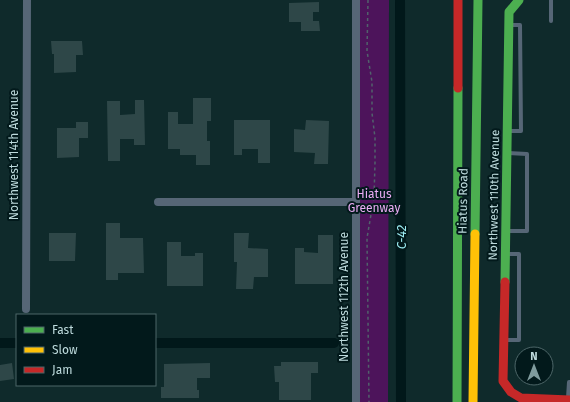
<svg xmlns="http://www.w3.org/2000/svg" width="570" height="402" font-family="'Fira Sans',sans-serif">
  <rect width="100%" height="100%" fill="#0f2a2b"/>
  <path fill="#4d145b" d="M360,0H389L388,402H360Z"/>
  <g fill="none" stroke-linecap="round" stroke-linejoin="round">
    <path stroke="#01181a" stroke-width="10" d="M400,0L401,402
      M0,343H17
      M155,343H334"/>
  </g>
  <path fill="#2e4748" d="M319,2V12H313V21H319L320,31H301V22H289V3Z
    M51,41H82L83,55H76V72L54,73V54H52Z
    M193,98H211V121H207V141H210V165H196V155H180V149H168V112H178V124H193Z
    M135,100H144L145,145H134V139H120V161H108L107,101H120V115L135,114Z
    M234,120H270V163H258V149H242V155H234Z
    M306,120L329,121L328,164H314L315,153L294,152V129L305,130Z
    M76,122H88V138H79V157L57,158V128H76Z
    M106,223H120V238H143L144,273H118V280H106Z
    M49,233H76L75,261H49Z
    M234,233H249L248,248L268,249V277H254L253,289H236L237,262H234Z
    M318,235H333V284H295V248H304V252L318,253Z
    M167,242H181V256H195V253H203V286H167Z
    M281,362H318V373H311V400H279V382H275L274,366H281Z
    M12,363L14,379L0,381V365Z
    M210,363V378H197V390H199V398H161V387H164V364Z"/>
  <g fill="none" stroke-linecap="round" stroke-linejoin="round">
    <path stroke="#51626c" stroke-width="1.5" stroke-dasharray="3 3" stroke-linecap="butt" d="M368,0L367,51L372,82V113L375,138V163L374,197L367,238L369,402"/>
    <path stroke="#566676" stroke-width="4" d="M551,0V21
      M507,131H521L520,25H511
      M506,231H527V154L508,153
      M504,340H519V254H507
      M568,398L569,382H570"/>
    <path stroke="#566676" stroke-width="8" d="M356,0V402
      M158,202H356
      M26,309L27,0"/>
    <path stroke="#4caf50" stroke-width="9" d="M475,234L478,0
      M505,282L509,12L519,0
      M457,402L458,88"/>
    <path stroke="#ffc107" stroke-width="9" d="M473,402L475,234"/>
    <path stroke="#c62828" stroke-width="9" d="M458,88V0
      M505,282L503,381L511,392L521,398L570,400"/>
  </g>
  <g text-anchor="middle" stroke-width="4" stroke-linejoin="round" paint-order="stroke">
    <g font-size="12" fill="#bddadc" stroke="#02191b">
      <text transform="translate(14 155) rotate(-90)" y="4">Northwest 114th Avenue</text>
      <text transform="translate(494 195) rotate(-89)" y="4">Northwest 110th Avenue</text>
      <text transform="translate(463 201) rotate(-89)" y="4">Hiatus Road</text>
      <text transform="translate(344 297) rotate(-90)" y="4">Northwest 112th Avenue</text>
    </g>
    <g font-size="12" fill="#eaacf4" stroke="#02191b">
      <text x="374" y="198">Hiatus<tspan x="374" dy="14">Greenway</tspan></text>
    </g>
    <g font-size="13" font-style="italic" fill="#a0f1f7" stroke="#02191b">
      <text transform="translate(401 237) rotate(-90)" y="5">C-42</text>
    </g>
  </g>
  <rect x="16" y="314" width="140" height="72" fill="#02191b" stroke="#4d6668"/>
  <rect x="24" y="327" width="20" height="6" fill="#4caf50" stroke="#4d6668"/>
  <text x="52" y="334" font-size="12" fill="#bddadc">Fast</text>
  <rect x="24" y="347" width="20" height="6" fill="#ffc107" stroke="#4d6668"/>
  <text x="52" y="354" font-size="12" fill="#bddadc">Slow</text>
  <rect x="24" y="367" width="20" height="6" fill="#c62828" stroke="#4d6668"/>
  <text x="52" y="374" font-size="12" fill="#bddadc">Jam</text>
  <g transform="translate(534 366)"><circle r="19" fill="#02191b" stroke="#4d6668"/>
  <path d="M0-3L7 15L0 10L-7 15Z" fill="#809c9e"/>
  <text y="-6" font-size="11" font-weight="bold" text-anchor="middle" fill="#bddadc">N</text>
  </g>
</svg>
